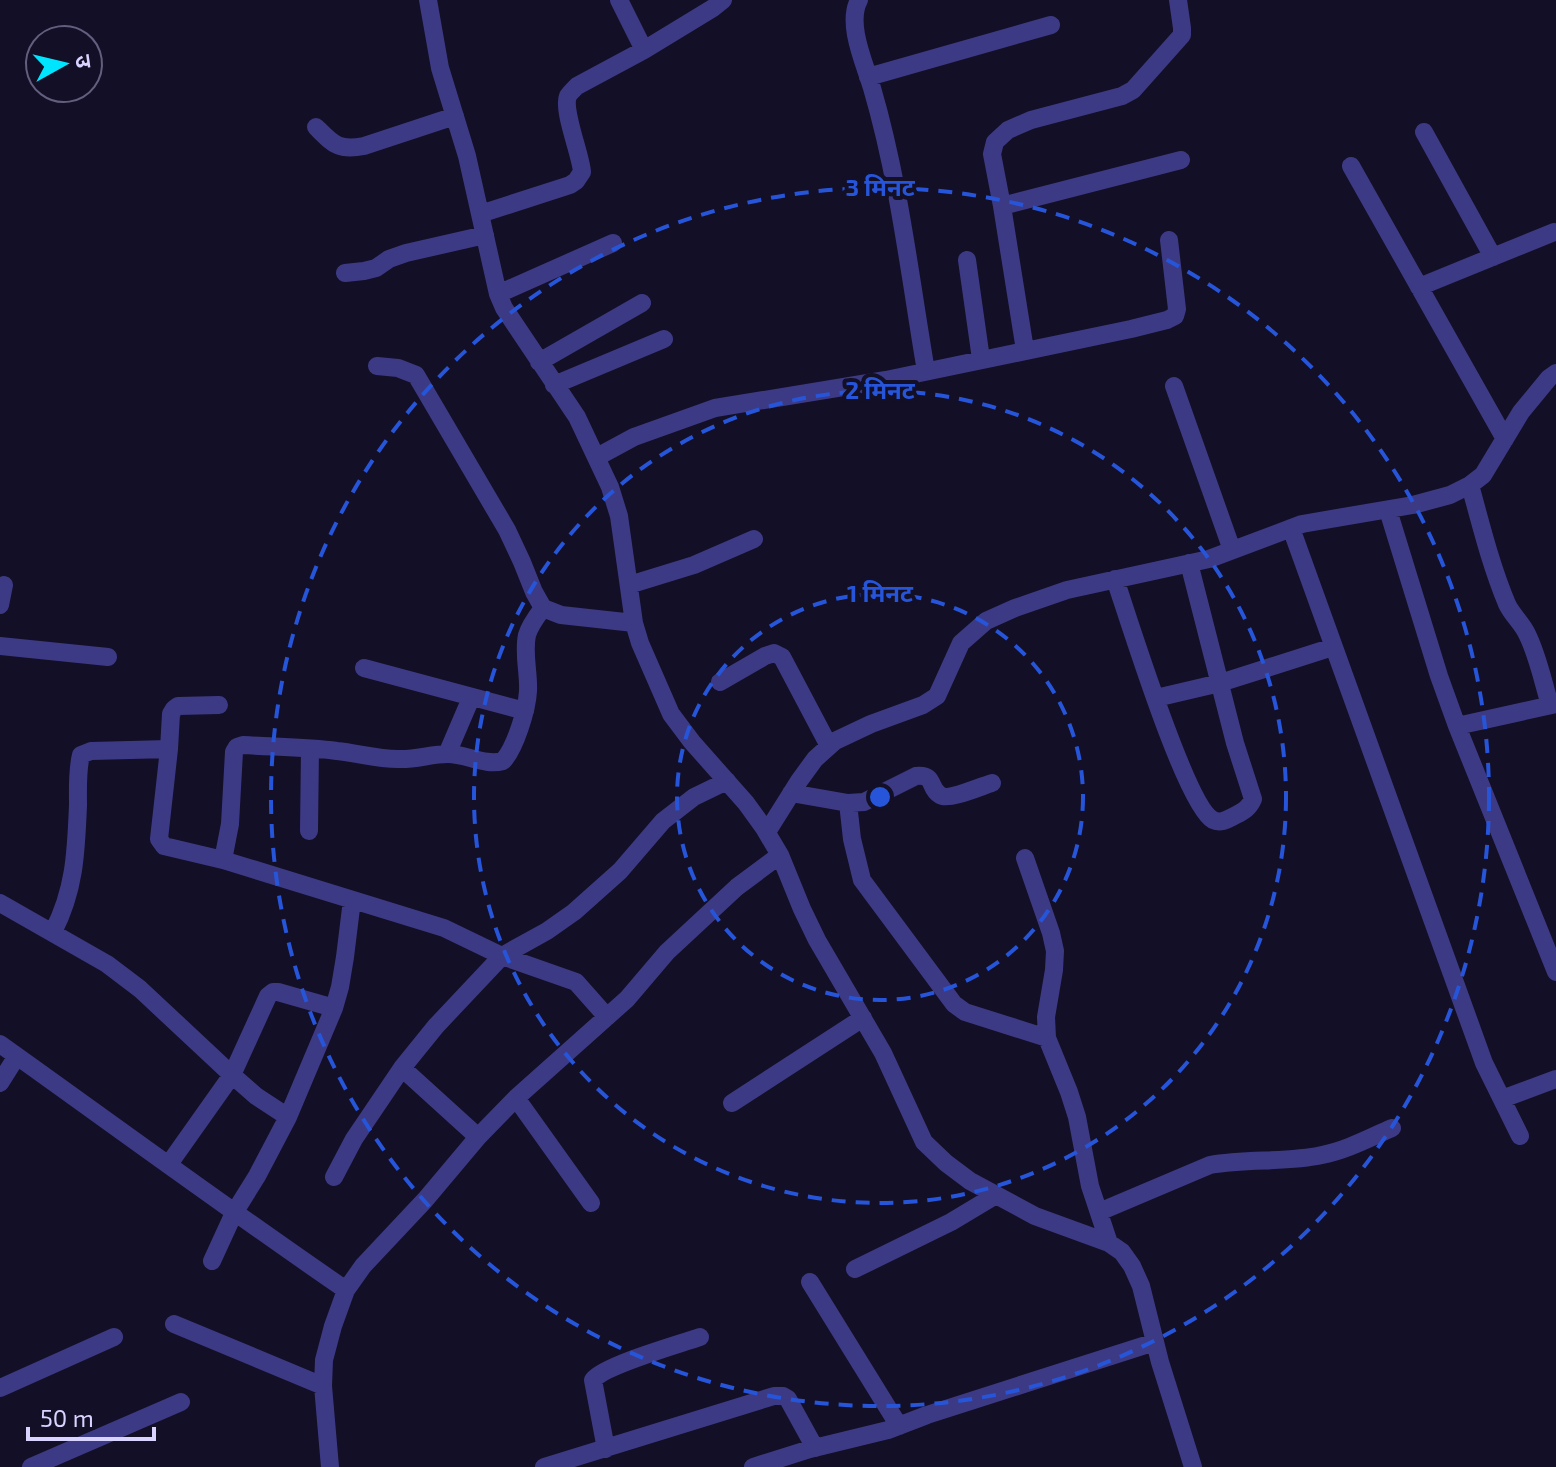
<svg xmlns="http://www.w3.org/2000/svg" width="1556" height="1467" font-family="'Exo 2','Noto Sans Devanagari',sans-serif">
  <rect width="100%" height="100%" fill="#130f26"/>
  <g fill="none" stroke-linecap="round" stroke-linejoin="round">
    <path stroke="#3d3a85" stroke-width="18" d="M428,0L440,68L467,156L498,294L504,308L577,417L610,487L619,516L634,623L640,643L671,714L692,742L746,803L764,828L780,855L802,909L817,940L883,1053L924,1142L946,1163L970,1181L1035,1216L1109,1243L1122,1252L1132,1266L1141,1286L1160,1362L1193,1467
      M619,0L644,50
      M859,0C846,24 865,64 872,88C899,180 910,277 926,371
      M868,77L1051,25
      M316,127C333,144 338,151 364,146L455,116
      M1424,132L1493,257
      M1351,166L1505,439
      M1002,206L1181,160
      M480,214L570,185L576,181L582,172C581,155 562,110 568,96C569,94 575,88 577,86L644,50L713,8L723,0
      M967,260L981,359
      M345,273L364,271L376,268L389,259L406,253L485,235
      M1419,287L1554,232
      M498,294L613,243
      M1025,350L1002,206L992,154L995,142L1008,130L1031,120L1122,96L1133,90L1182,35V28L1178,0
      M539,362L642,303
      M377,366L398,368L416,375L507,530L522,562L534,592L543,608L561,615L634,623
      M554,385L664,339
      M1174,386L1232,550
      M597,457L634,437L715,408L886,380L1131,329L1167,320L1175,316L1177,309L1169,240
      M1470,485C1481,525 1491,566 1507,604C1512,615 1522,623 1527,634C1538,656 1543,682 1550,705
      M1388,510L1439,676L1457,726L1556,972
      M1291,528L1484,1063L1520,1136
      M1115,579C1128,617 1186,806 1213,820C1221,824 1228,819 1236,815C1244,811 1249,808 1253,799L1235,743L1189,563
      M629,585L694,565L754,539
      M0,605L4,585
      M0,646L108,657
      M364,668L525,711
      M720,682L765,656L774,653L782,657L829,746
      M1156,698L1220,683L1333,647
      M219,705L178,706L174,709L171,714L169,749L159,839L164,846L223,860L444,928L502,956L576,982L607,1017
      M1457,726L1556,704
      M447,754L471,698
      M791,793L848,803L864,802L916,776C936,774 928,788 940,795C948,801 982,786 992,783
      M848,803L852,839L862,880L954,1004L965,1012L1047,1038
      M309,831L310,749
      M767,832L799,781L815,759L835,741L871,724L923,705L937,696L961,643L986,621L1015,608L1067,590L1209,559L1302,524L1413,505L1450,495L1470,485L1483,475L1521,412L1549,378L1556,373
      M1025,858L1051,933L1055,951L1054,970L1046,1017L1047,1038L1069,1092L1077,1117L1090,1186L1109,1243
      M223,860L230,824L234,752L237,747L243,745C274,747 306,747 337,751C357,753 377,759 398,759C415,760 431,754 448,754C466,754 485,766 503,761C515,748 527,710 528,691C529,673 523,653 527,635C530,625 537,616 543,608
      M0,903L107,964L140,989L232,1075L256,1096L288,1117
      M53,932C75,889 76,852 78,805C78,789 77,771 81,755L91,751L169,749
      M0,1044C115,1126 229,1210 346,1290
      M402,1068L478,1137
      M0,1083L17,1056
      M516,1098L591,1203
      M1502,1099L1556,1079
      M732,1103L863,1018
      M169,1164L232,1075L268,996L273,992H278L334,1008
      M334,1177L354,1139L402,1068L436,1026L502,956L547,931L574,912L620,871L663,821L694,797L727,781
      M1099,1212L1210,1165C1247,1158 1286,1163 1322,1155C1347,1150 1369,1138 1392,1128
      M212,1261L234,1213L257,1176L288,1117L334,1008L340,987L345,957L352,900
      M855,1269L951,1222L996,1195
      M810,1282L899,1426
      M174,1324L323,1386
      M0,1388L114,1337
      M606,1449L593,1380C605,1365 677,1345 700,1337
      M31,1467L181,1402
      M330,1467L323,1386L324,1360L333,1326L346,1290L363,1266L425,1200L478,1137L516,1098L627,999L667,952L737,887L780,855
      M544,1467L774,1396H783L788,1399L815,1448
      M753,1467L810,1449L888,1430L927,1415L1155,1342"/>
  </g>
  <g fill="none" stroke="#2655da" stroke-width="4" stroke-dasharray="14 10">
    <circle cx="880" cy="797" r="203"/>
    <circle cx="880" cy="797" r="406"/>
    <circle cx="880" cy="797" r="609"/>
  </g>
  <circle cx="880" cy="797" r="12" fill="#2655da" stroke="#130f26" stroke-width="4"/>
  <g font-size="24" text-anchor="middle" font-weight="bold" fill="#2655da" stroke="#130f26" stroke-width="8" stroke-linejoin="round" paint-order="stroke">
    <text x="880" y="196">3 मिनट</text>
    <text x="880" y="399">2 मिनट</text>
    <text x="880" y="602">1 मिनट</text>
  </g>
  <g transform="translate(64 64) rotate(82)"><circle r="38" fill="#130f26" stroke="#625e7d" stroke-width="2"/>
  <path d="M0-6L14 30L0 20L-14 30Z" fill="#00e5ff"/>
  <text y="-12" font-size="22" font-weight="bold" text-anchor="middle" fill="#d9d4ff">उ</text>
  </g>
  <path d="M28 1427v12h126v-12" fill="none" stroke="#d9d4ff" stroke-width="4"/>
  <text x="40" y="1427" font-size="24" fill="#d9d4ff" stroke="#130f26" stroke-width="6" paint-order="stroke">50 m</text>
</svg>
